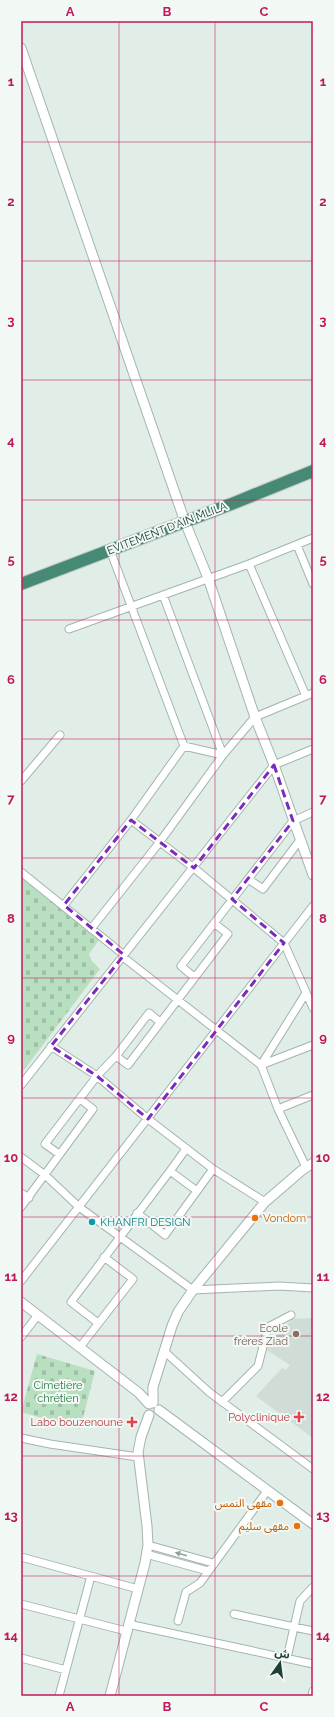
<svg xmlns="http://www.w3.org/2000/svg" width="334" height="1717" font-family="Raleway,'Noto Sans Arabic',sans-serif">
  <defs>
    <pattern id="cemetery-stones" width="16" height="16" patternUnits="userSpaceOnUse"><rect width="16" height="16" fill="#b8e0c0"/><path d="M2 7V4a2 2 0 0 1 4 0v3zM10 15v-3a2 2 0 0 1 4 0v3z" fill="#9ec1a6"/></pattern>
  </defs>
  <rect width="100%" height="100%" fill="#e1ede7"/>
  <path fill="#cfddd6" d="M313,1318V1438L256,1396L282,1368L286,1370L290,1365L265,1349L292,1319Z"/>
  <path fill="url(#cemetery-stones)" d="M21,877L99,940L89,954L91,960L100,969L21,1074Z
    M37,1354L95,1371L80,1429L21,1412Z"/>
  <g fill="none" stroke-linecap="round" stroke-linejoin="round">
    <defs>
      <path id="minor" d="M297,545L313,584
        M110,550L184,746
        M249,564L306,696
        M69,629L249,564L313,538
        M21,781L60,735
        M131,820L194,868L284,943L313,1008
        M21,872L124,955
        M248,879L263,889L300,840
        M64,905L131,820L184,746L223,755L163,595
        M91,929L159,843L223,755L255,717L313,693
        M123,957L261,1065L306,993
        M194,977L181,966L293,821L313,812
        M51,1046L97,1076L148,1119L213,1169L265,1202
        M116,1056L128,1065L228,934L214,923
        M21,1085L274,765L313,749
        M278,1109L313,1095
        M186,1149L170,1171L197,1191
        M59,1154L45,1144L97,1076L116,1056L149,1013L160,1022
        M21,1157L45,1175L79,1207L193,1290L279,1286L313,1288
        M306,1167L278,1109L261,1065L313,1045
        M21,1193L29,1198
        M21,1207L93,1109L80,1099
        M137,1213L165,1235L213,1169
        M21,1281L313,906
        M98,1323L71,1302L170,1171
        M21,1337L38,1315
        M80,1347L133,1279L104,1257
        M164,1351L209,1392L313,1469
        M222,1402L258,1366L268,1327L291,1315
        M21,1438L50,1444L138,1457
        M148,1545L213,1563
        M146,1554L208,1571
        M21,1557L138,1589
        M21,1604L126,1631
        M234,1614L313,1631
        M178,1621L186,1592L200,1583L267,1491
        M128,1624L313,1664
        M21,1658L66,1670
        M287,1658L300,1601L313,1587
        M59,1696L91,1576
        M312,1696L313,1691"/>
      <path id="tertiary" d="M21,48L185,522L208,578L255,717L274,765L313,875
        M21,1302L139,1393L149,1404
        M153,1403V1387L172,1326L178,1312L193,1290L265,1202L301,1171L313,1163
        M159,1410L313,1524
        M110,1696L145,1563L148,1545L147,1526L138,1452L141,1437L149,1415"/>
      <path id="trunk" d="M21,584L234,503L313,471"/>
    </defs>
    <use href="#minor" stroke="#a3b5ae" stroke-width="9"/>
    <use href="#tertiary" stroke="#a3b5ae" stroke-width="11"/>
    <use href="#trunk" stroke="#c1c9c6" stroke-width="14"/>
    <use href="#minor" stroke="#fff" stroke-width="7"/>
    <use href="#tertiary" stroke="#fff" stroke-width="9"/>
    <use href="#trunk" stroke="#468a76" stroke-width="12"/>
  </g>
  <defs><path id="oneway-solid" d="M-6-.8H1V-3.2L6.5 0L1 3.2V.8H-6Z"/></defs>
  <use fill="#909f9a" href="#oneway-solid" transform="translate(181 1554) rotate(-164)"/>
  <path fill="none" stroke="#7b2cbf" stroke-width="3" stroke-dasharray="8 5" stroke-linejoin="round" d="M274,765L293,821L232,899L284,943L148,1119L97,1076L51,1046L124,955L64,905L131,820L194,868Z"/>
  <path fill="none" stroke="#c2185b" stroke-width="1" stroke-opacity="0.55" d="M119,21V1696M215,21V1696M21,142H313M21,261H313M21,380H313M21,500H313M21,620H313M21,739H313M21,858H313M21,978H313M21,1098H313M21,1217H313M21,1336H313M21,1456H313M21,1576H313"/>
  <g fill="#e8710a" stroke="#f2f9f5" stroke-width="1.5">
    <circle cx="255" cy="1218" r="4"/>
    <circle cx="280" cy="1503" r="4"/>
    <circle cx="297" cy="1526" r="4"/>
  </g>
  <circle fill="#0f9aa8" stroke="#f2f9f5" stroke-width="1.5" cx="92" cy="1222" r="4"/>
  <circle fill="#8d6e63" stroke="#f2f9f5" stroke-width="1.5" cx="296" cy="1334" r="4"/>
  <g fill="#e0444e" stroke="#f2f9f5" stroke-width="1.5">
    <path d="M297 1411h4v4h4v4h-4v4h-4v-4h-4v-4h4z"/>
    <path d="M130 1416h4v4h4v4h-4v4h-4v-4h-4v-4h4z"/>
  </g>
  <g text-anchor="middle" stroke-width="4" stroke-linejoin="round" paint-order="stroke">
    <g font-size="11" fill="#203f35" stroke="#f2f9f5">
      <text transform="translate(167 528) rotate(-21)" y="4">EVITEMENT D'AIN MLILA</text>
    </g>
    <g font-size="11" fill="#c56008" stroke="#f2f9f5" text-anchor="end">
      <text x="263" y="1222" text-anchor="start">Vondom</text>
      <text x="272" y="1507">مقهى النمس</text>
      <text x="289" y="1530">مقهى سليم</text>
    </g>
    <g font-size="11" fill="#0d838f" stroke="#f2f9f5" text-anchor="start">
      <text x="100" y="1226">KHANFRI DESIGN</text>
    </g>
    <g font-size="11" fill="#785e54" stroke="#f2f9f5" text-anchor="end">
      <text x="288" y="1332">Ecole<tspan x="288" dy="13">frères Ziad</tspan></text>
    </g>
    <g font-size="11" fill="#267a40" stroke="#f2f9f5">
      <text x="58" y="1389">Cimetière<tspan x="58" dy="13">chrétien</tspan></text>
    </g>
    <g font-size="11" fill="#be3a42" stroke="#f2f9f5" text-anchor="end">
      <text x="290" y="1421">Polyclinique</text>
      <text x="123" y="1426">Labo bouzenoune</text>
    </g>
  </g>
  <rect width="334" height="1717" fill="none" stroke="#f2f9f5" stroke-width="44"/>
  <g transform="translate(280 1663) rotate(14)" stroke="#f2f9f5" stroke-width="3" paint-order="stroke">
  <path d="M0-3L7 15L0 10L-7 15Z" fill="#203f35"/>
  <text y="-6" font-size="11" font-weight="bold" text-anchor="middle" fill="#203f35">ش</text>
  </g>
  <rect x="22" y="22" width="290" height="1673" fill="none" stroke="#c2185b" stroke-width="1.5"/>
  <g font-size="13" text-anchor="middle" font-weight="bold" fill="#c2185b">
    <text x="70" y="16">A</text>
    <text x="167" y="16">B</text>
    <text x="264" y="16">C</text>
    <text x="11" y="86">1</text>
    <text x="323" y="86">1</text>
    <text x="11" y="206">2</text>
    <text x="323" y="206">2</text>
    <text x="11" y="325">3</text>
    <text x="323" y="325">3</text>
    <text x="11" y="445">4</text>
    <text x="323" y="445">4</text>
    <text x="11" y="564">5</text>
    <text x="323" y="564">5</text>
    <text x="11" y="684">6</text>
    <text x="323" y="684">6</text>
    <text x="11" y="803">7</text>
    <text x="323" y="803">7</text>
    <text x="11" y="923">8</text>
    <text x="323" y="923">8</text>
    <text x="11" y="1042">9</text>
    <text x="323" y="1042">9</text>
    <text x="11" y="1162">10</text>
    <text x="323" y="1162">10</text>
    <text x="11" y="1281">11</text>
    <text x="323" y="1281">11</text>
    <text x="11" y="1401">12</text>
    <text x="323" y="1401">12</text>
    <text x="11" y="1520">13</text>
    <text x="323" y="1520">13</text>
    <text x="11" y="1640">14</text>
    <text x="323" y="1640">14</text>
    <text x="70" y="1711">A</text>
    <text x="167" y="1711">B</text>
    <text x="264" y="1711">C</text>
  </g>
</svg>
